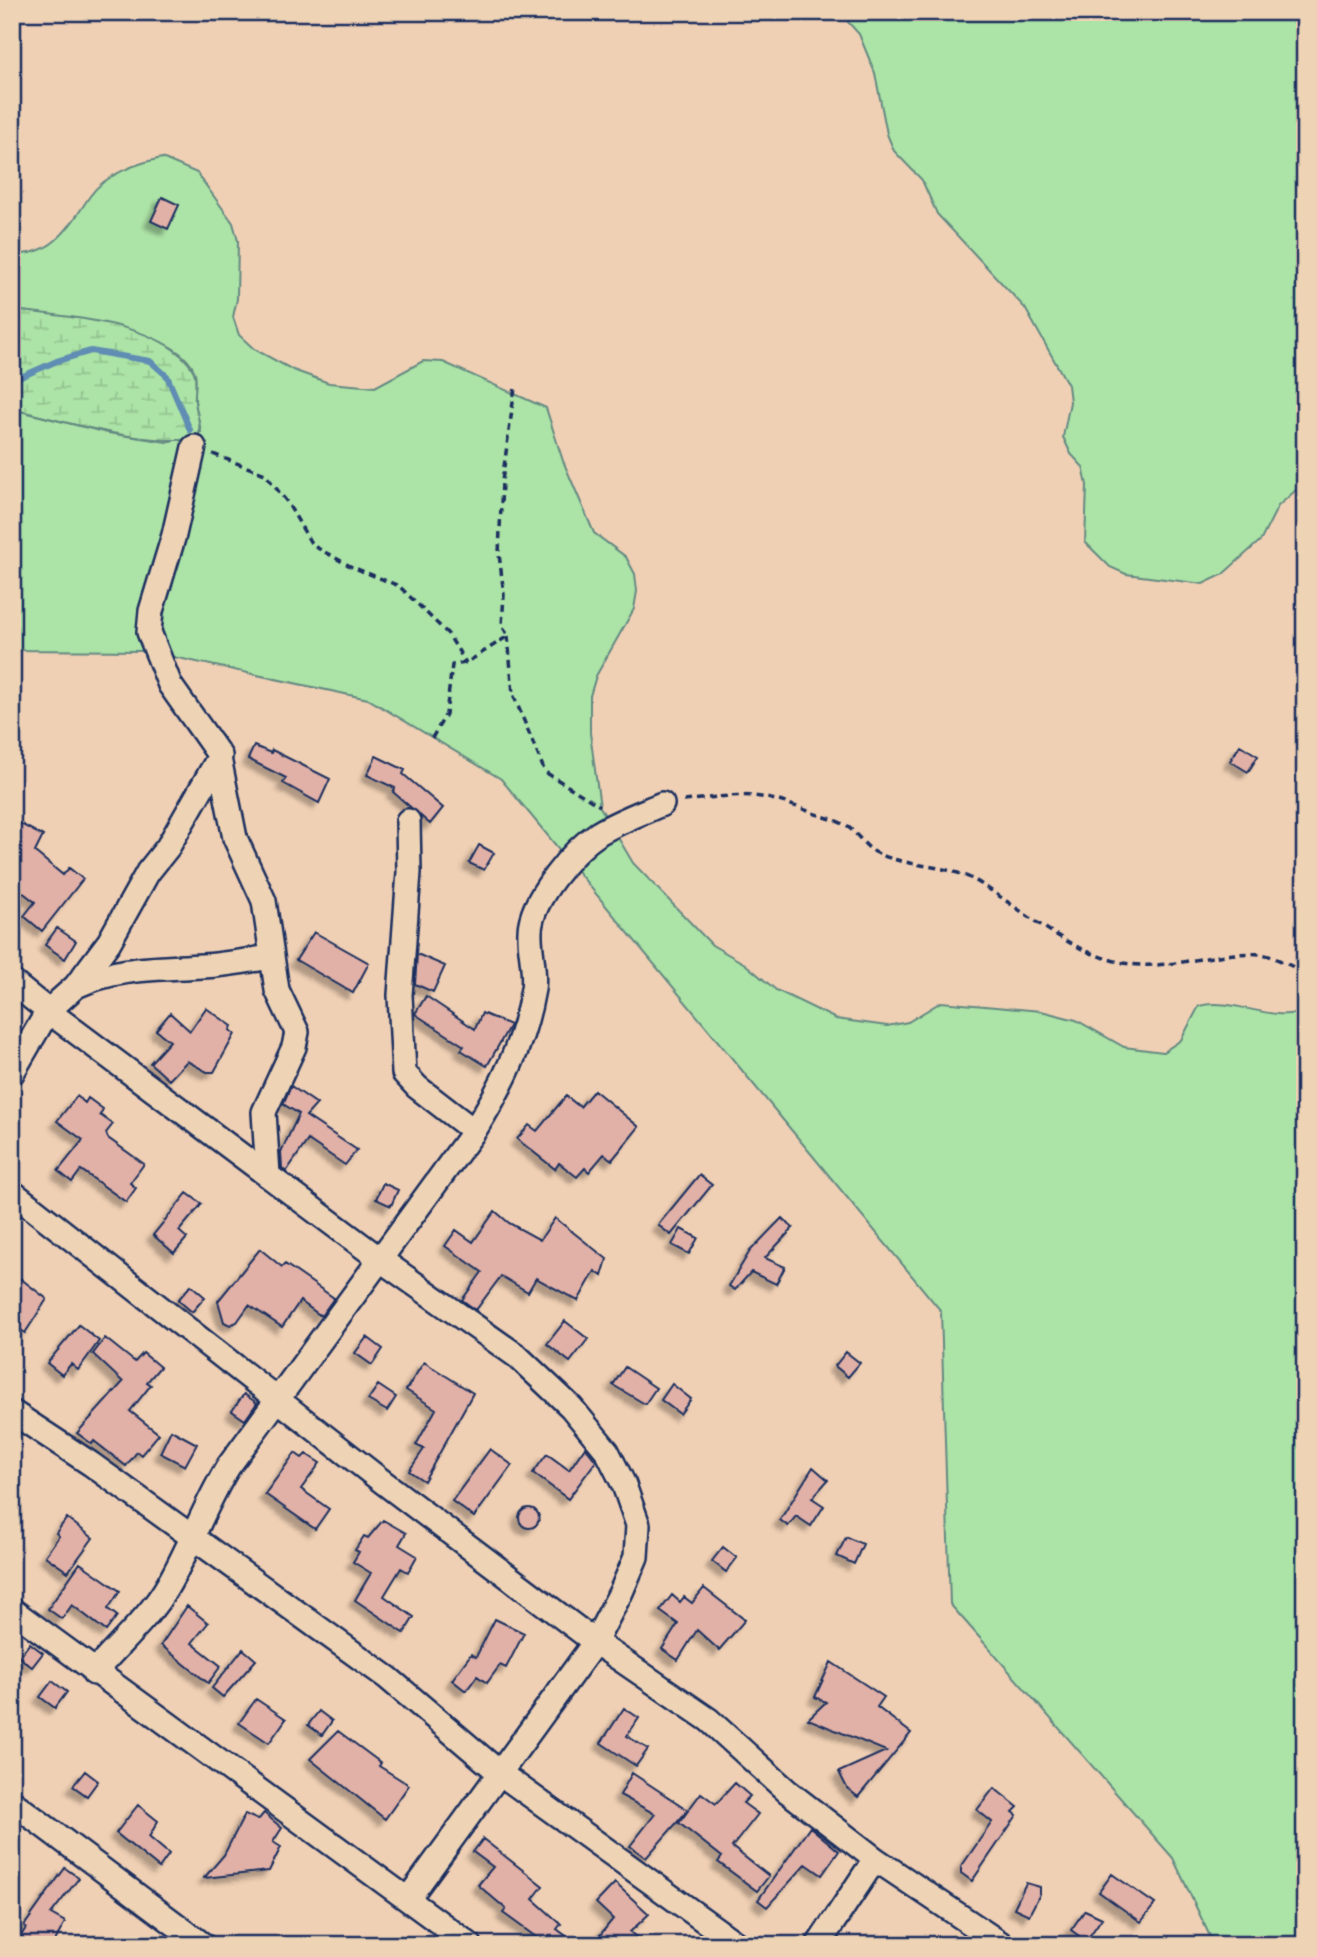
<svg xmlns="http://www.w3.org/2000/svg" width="1317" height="1957" font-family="Kalam,sans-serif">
  <defs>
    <pattern id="wetland-marsh" width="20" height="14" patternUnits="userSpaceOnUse" patternTransform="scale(1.75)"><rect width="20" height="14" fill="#ace3a6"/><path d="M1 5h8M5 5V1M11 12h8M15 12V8" fill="none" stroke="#93c391"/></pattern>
    <filter id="shadow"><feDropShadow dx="-6" dy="6" stdDeviation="2" flood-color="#0004"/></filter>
  </defs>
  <rect width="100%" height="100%" fill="#f0d0b4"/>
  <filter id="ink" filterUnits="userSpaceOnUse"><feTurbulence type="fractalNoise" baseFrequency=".0143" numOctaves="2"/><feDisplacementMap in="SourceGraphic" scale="14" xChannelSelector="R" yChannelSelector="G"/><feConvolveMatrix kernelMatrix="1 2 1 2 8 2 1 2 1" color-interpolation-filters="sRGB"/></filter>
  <g filter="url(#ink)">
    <path fill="#ace3a6" stroke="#648982" stroke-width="2" d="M839,12H1305V482L1278,506L1261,540L1222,575L1203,584L1126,574L1110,567L1085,542L1087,485L1083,467L1071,454L1063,437L1070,402L1068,385L1025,308L937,214L922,180L894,151L887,134L875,73L859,34Z
      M162,158L197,173L233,223L238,241L237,299L233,317L239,335L254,349L293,370L329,383L375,387L423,361L443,362L546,408L563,461L594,533L626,557L635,574L637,591L634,609L596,676L590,696V733L600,807L633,863L712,945L745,964L776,990L836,1019L887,1026L908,1022L941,1002L1041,1011L1076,1020L1124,1047L1163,1052L1181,1040L1199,1006C1234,997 1269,1023 1305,1011V1945H1214L1173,1858L950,1604L941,1311L501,779L368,699L146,651L12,650V409L108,433L167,442L201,432C199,421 196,410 195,400C194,392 197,381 195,373C180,327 54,315 12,310V254C54,257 70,225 90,196C105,174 138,163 162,158Z"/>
    <path fill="url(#wetland-marsh)" stroke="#648982" stroke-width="2" d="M12,310C63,316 165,322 193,370C198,378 194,392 195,402C197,415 202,427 198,439C135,445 73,423 12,409Z"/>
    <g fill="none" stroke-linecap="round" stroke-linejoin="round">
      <path stroke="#5e8db3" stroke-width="6" d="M12,374L23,376L57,361L91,351L150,361L167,376L190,430"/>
    </g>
    <path fill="#e1b0a6" stroke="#1b2f5e" stroke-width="2" filter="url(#shadow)" d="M162,197L179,205L168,229L151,221Z
      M1240,745L1258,756L1248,772L1230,761Z
      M254,746L271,753L272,750L330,779L319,803L283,783L286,778L248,759Z
      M376,756L405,770L403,774L443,808L430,824L393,792L395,788L367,775Z
      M19,823L43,836L35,852L63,875L69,868L83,879L42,931L24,916L35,902L12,884V834Z
      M479,845L494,853L484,870L469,863Z
      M57,928L76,941L65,959L45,945Z
      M314,932L369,963L353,993L296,960Z
      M417,954L445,966L433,992L415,984Z
      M426,996L475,1029L482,1013L510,1025L487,1066L461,1050L464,1046L415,1014Z
      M206,1008L232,1026L230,1030L235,1034L214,1072H207L187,1061L169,1080L150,1063L170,1041L156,1030L170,1013L190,1031Z
      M291,1086L317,1104L306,1116L357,1150L345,1165L308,1140L286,1172L282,1168L281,1152L299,1114L283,1104Z
      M594,1090L639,1127L612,1160L604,1154L589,1172L585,1168L577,1177L559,1163L555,1169L517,1139L529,1125L537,1131L566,1096L580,1107Z
      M77,1096L85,1103L88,1098L103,1109L100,1115L113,1124L106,1133L108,1138L144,1164L130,1183L136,1188L126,1202L81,1170L72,1182L58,1171L83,1140L57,1121Z
      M699,1175L712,1185L671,1235L658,1225Z
      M383,1183L398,1190L391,1206L376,1199Z
      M187,1193L202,1204L179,1231L187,1238L174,1253L153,1235Z
      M495,1211L509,1223L540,1240L555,1218L607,1259L602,1276L595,1271L578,1301L536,1278L528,1292L501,1276L476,1310L462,1300L482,1272L445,1246L456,1230L473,1242Z
      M782,1218L793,1228L765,1258L785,1267L776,1284L751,1272L735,1290L729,1286L750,1251Z
      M681,1229L698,1238L689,1254L672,1245Z
      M260,1249L282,1267L285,1264L334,1298L321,1316L300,1301L282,1327L249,1305L237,1322L230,1325L224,1322L218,1301Z
      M12,1272L47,1299L25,1333L12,1323Z
      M191,1285L205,1297L192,1312L178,1300Z
      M565,1321L588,1339L570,1362L547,1344Z
      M79,1325L99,1341L78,1370L71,1364L62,1375L47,1363Z
      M367,1337L383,1349L372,1365L355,1353Z
      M105,1338L135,1362L143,1353L160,1367L147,1382L151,1385L130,1411L159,1434L141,1455L137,1452L126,1466L94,1441L92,1444L77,1433L123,1382L93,1354Z
      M846,1352L860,1363L848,1377L835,1366Z
      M424,1362L473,1393L424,1481L409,1471L424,1449L416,1445L436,1409L406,1390Z
      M625,1367L656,1388L645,1404L613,1385Z
      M672,1384L691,1399L680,1414L661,1400Z
      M378,1385L396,1397L387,1411L368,1400Z
      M244,1394L257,1403L245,1420L232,1411Z
      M171,1430L197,1444L185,1466L160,1453Z
      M585,1447L596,1461L568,1499L533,1473L547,1454L569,1470Z
      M490,1449L512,1465L474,1517L452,1501Z
      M295,1453L302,1458L306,1454L320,1463L301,1489L329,1509L315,1529L265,1494Z
      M813,1467L828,1480L812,1498L824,1506L811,1526L796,1516L788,1526L780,1520Z
      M519 1518a10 10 0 1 1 20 0a10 10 0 1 1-20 0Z
      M67,1518L93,1538L68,1572L45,1556L59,1536L56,1533Z
      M383,1520L406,1533L399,1545L417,1556L408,1572L401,1568L384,1596L414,1617L404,1633L355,1600L371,1573L353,1562L359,1552L355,1550L364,1536L368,1538Z
      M846,1537L863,1544L854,1564L837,1556Z
      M723,1547L737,1558L726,1572L712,1561Z
      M80,1563L120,1591L108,1609L117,1616L106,1631L72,1605L62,1619L48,1609Z
      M704,1588L745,1620L719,1650L697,1630L678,1660L662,1649L678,1624L660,1611L672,1595L680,1602L684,1597L692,1603Z
      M187,1606L208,1623L192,1643L221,1666L208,1683L161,1645Z
      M495,1619L524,1633L506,1668L500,1665L487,1683L477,1676L466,1691L452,1680L471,1654L476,1657Z
      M30,1643L43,1653L32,1667L19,1657Z
      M243,1649L256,1660L223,1697L212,1688Z
      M831,1662L884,1697L877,1707L911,1733L858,1797L847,1788L839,1772L886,1751L808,1719L826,1702L815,1697Z
      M52,1681L67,1692L55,1708L40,1697Z
      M256,1699L286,1719L269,1743L239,1723Z
      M624,1708L639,1718L627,1736L648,1749L636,1766L601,1743Z
      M319,1711L332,1721L322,1735L308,1725Z
      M338,1731L381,1763L379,1766L409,1785L385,1819L310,1759Z
      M85,1771L98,1781L87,1796L73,1786Z
      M632,1773L688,1810L646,1858L630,1846L655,1814L620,1795Z
      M735,1783L750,1796L743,1803L758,1814L732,1847L769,1876L757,1891L718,1862L722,1857L679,1823L701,1793L716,1804Z
      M994,1788L1018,1807L1013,1812L1017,1815L972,1881L961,1873V1867L992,1822L977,1810Z
      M138,1805L158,1821L149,1837L169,1854L159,1868L116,1833Z
      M264,1813L282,1828L273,1842L281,1847L269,1871L204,1878L224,1855L245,1814L258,1820Z
      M810,1827L839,1851L822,1875L806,1864L767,1907L758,1900Z
      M483,1839L543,1886L533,1899L561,1924L557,1929L578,1945H547L503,1913L506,1909L478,1885L493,1867L473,1852Z
      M65,1868L79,1878L51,1914L65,1922L53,1945H15L26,1928L24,1926Z
      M1112,1874L1155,1904L1141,1922L1099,1892Z
      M615,1883L649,1914L630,1932L646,1945H592L613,1919L596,1903Z
      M1026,1883L1040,1887V1894L1029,1915L1014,1908Z
      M1085,1910L1102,1918L1086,1941L1071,1930Z"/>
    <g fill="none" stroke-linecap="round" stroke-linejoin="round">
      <defs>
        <path id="minor" d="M194,447L174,535L151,611L149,632L170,685L220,756L168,847L148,872L109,942L76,986L48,1011L381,1260L517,1356L571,1407L607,1451L624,1485L638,1525L636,1557L621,1592L595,1642L408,1899
          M219,758L235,838L264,901L277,990L297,1032L294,1047L264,1112L268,1175
          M408,821L409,872L400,995L404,1073L417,1087L474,1131
          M12,982L48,1011L12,1073
          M76,986C118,967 156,969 202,966C225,965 249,960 272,957
          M12,1192L383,1482L595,1642L709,1720L787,1791L875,1859L1003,1945
          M12,1412L91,1464L388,1678L501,1774L738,1945
          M12,1610L470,1945
          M94,1673C117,1645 149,1618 167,1587C190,1548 204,1506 228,1467L474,1131C502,1087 524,1042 533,989C536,970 529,950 530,931C531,899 573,850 599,833C619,821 641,813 662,804
          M12,1802L203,1945
          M818,1945L875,1859"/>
      </defs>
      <use href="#minor" stroke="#1b2f5e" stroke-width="28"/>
      <path stroke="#1b2f5e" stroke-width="3.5" stroke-dasharray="7 5" stroke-linecap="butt" d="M213,454L265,474L287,502L312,545L352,567L399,586L448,634L466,663
        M508,636L513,694L545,772L600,806
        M432,738L446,714L452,665L466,663L508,636L502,625L504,595L499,554L502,481L515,388
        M684,801C743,794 756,790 813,813C824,817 838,820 848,827C858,834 864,846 875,852C909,869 947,862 981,884C1027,913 1068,952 1124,963C1170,972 1214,950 1261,954C1275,956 1291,967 1305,972"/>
      <use href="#minor" stroke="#eed4b5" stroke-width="23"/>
    </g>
  </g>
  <rect width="1317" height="1957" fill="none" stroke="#eed4b5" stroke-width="42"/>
  <rect x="21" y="21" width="1275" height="1915" fill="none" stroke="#1b2f5e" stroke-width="2.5" filter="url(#ink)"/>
</svg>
